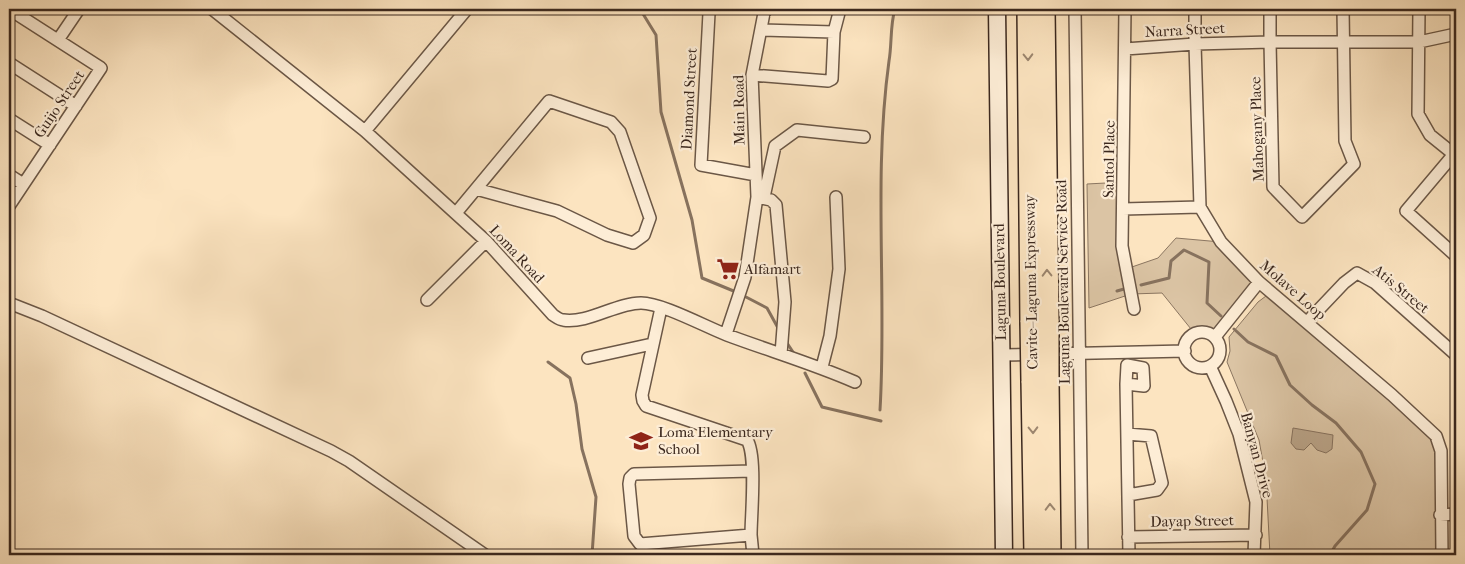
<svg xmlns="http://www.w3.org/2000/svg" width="1465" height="564" font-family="'IM FELL French Canon',serif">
  <rect width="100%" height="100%" fill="#fce4c0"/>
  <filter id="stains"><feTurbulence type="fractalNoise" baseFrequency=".004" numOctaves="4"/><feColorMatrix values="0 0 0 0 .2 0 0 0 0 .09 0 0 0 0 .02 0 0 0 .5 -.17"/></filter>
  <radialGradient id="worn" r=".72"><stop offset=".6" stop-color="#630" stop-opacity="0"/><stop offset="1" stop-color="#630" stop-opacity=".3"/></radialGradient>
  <path fill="#dbc4a4" stroke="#8b7661" d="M1124,182L1126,269L1158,258L1176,238L1221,242L1259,282L1212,335L1205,333L1195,334L1162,293L1131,294L1089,308L1087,184Z
    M1266,296L1274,298L1434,437L1439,451V555H1270L1266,479L1259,440L1227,362L1230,351L1229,337L1258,302Z"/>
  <path fill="#baa489" stroke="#87725e" d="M1293,428L1333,435L1332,449L1326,453L1317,450L1311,443L1304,450L1296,449L1291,443Z"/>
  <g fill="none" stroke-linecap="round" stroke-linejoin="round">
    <path stroke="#87725e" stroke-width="3" d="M640,9L656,35L661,112L692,220L702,278L736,292
      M1141,285L1169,278L1171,261L1184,250L1209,262L1207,303L1221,316
      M1117,291L1124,289
      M746,297L767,308L778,328
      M1234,329L1248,342L1276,356L1290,385L1312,405L1336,423L1361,452L1375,484L1367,510L1335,546L1330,555
      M785,340L795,355
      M548,362L570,378L576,404L582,449L596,497L592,555
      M805,373L822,407L881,421
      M880,410C887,294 873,177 889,61C892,44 890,25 895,9"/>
    <defs>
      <path id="minor" d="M212,9L365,131L486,241L553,315C556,317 560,320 563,320C588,324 616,303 641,303C662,303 706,327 727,335C770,351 814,364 855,382
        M712,9L709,13L701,165L756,175
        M1075,9L1082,555
        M1125,9L1122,246L1134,309
        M1195,9V44L1200,207L1221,242L1259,282L1392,395L1436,436L1441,451L1442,555
        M1270,9V42L1273,187L1302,217L1354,164L1345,141L1343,9
        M1419,9L1418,114L1430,135L1456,156
        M761,30L834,32
        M58,40L79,9
        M1125,49L1195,44L1270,42H1419L1456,34
        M9,63L76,106
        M752,75L828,81L832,79L834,32L840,9
        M9,119L50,145
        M365,131L467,9
        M1454,154L1406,211L1456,256
        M9,175L23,184
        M757,197L771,200L776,205L785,302L781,354
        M764,197L775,146L797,130L864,137
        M9,206L101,68L9,9
        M1123,209L1200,207
        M456,213L549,101L611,122L620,132L650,218L644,235L633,243L607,235L557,211L476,189
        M427,300L486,241
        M9,303L42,316L331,451L349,461L485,555
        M661,308L642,395L643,401L646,406L747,440C757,455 751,515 751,535L640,544L634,536L629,484L630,478L634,474L752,471
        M1307,322L1344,283L1357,273L1375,283L1456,355
        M1184 350a18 18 0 1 1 36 0a18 18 0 1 1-36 0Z
        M726,334L745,277L757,197L752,75L764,13L767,9
        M1215,337L1259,282
        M1001,355L1185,351
        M588,358L652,344
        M1210,366L1226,401L1239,434L1256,502L1254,555
        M822,367L830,336L839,269L836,197
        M1126,384L1144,386L1143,368L1127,365L1126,384L1129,555
        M1127,434L1151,436L1162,483L1157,490L1128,495
        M1440,515L1456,514
        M751,535L753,555
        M1128,537L1256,535"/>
      <path id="secondary" d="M997,9L1004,555"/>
      <path id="motorway" d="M1028,9L1031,322
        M1044,9L1048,321
        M1032,381L1035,555
        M1048,381L1050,555"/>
    </defs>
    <use href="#minor" stroke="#6b5746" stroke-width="14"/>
    <use href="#secondary" stroke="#3b281e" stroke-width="19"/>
    <use href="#motorway" stroke="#3b281e" stroke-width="24"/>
    <use href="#minor" stroke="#fdedd6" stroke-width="11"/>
    <use href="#secondary" stroke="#fdedd6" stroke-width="16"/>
    <use href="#motorway" stroke="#fce4c0" stroke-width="21"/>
    <defs>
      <path id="motorway-bridge" d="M1048,321V381
        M1031,322L1032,381"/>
    </defs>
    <use href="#motorway-bridge" stroke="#3b281e" stroke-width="24" stroke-linecap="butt"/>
    <use href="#motorway-bridge" stroke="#fce4c0" stroke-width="21"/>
  </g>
  <defs><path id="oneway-chevron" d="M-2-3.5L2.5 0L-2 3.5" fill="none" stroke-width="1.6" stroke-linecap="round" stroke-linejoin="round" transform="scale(1.25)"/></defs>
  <g stroke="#9c866f">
    <use href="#oneway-chevron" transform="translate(1028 57) rotate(89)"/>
    <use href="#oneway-chevron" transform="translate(1047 273) rotate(-91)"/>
    <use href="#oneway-chevron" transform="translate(1033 430) rotate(89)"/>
    <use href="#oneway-chevron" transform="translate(1050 507) rotate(-91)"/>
  </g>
  <defs>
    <symbol id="supermarket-bare" viewBox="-9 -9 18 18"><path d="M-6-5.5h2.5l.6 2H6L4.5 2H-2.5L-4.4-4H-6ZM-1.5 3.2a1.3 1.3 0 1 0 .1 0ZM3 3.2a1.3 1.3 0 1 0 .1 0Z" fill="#8f2418" stroke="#fdedd6" stroke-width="2.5" paint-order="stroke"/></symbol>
    <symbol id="school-bare" viewBox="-9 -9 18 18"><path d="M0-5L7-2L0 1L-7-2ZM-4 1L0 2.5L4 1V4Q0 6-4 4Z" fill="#8f2418" stroke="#fdedd6" stroke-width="2.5" paint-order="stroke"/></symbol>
  </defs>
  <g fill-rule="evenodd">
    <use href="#supermarket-bare" x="712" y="253" width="32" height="32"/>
    <use href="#school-bare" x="625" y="425" width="32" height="32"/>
  </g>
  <g text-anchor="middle" stroke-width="4.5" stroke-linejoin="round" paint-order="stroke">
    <g font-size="15" fill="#3b281e" stroke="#fdedd6">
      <text transform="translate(1185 30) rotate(-3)" y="5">Narra Street</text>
      <text transform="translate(689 99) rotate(-87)" y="5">Diamond Street</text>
      <text transform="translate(59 104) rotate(-56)" y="5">Guijo Street</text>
      <text transform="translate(739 110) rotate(-91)" y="5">Main Road</text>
      <text transform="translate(1257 129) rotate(-92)" y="5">Mahogany Place</text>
      <text transform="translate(1109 159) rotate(-89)" y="5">Santol Place</text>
      <text transform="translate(517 254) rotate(47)" y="5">Loma Road</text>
      <text transform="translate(1000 282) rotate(-91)" y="5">Laguna Boulevard</text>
      <text transform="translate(1031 282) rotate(-91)" y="5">Cavite–Laguna Expressway</text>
      <text transform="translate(1063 282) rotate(-91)" y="5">Laguna Boulevard Service Road</text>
      <text transform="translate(1401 289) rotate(39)" y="5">Atis Street</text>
      <text transform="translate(1293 290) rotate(41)" y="5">Molave Loop</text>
      <text transform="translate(1257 455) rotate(75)" y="5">Banyan Drive</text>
      <text transform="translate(1192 521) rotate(-1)" y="5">Dayap Street</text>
    </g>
    <g font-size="15" fill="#3b281e" stroke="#fdedd6" text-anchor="start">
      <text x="744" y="274">Alfamart</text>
      <text x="658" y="437">Loma Elementary<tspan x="658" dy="17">School</tspan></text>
    </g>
  </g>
  <rect width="1465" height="564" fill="none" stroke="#fce4c0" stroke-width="30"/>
  <rect x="10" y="10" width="1445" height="544" fill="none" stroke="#3b281e" stroke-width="2.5"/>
  <rect x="15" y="15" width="1435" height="534" fill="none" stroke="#3b281e"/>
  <rect width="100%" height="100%" filter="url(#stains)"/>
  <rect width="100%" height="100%" fill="url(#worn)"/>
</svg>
